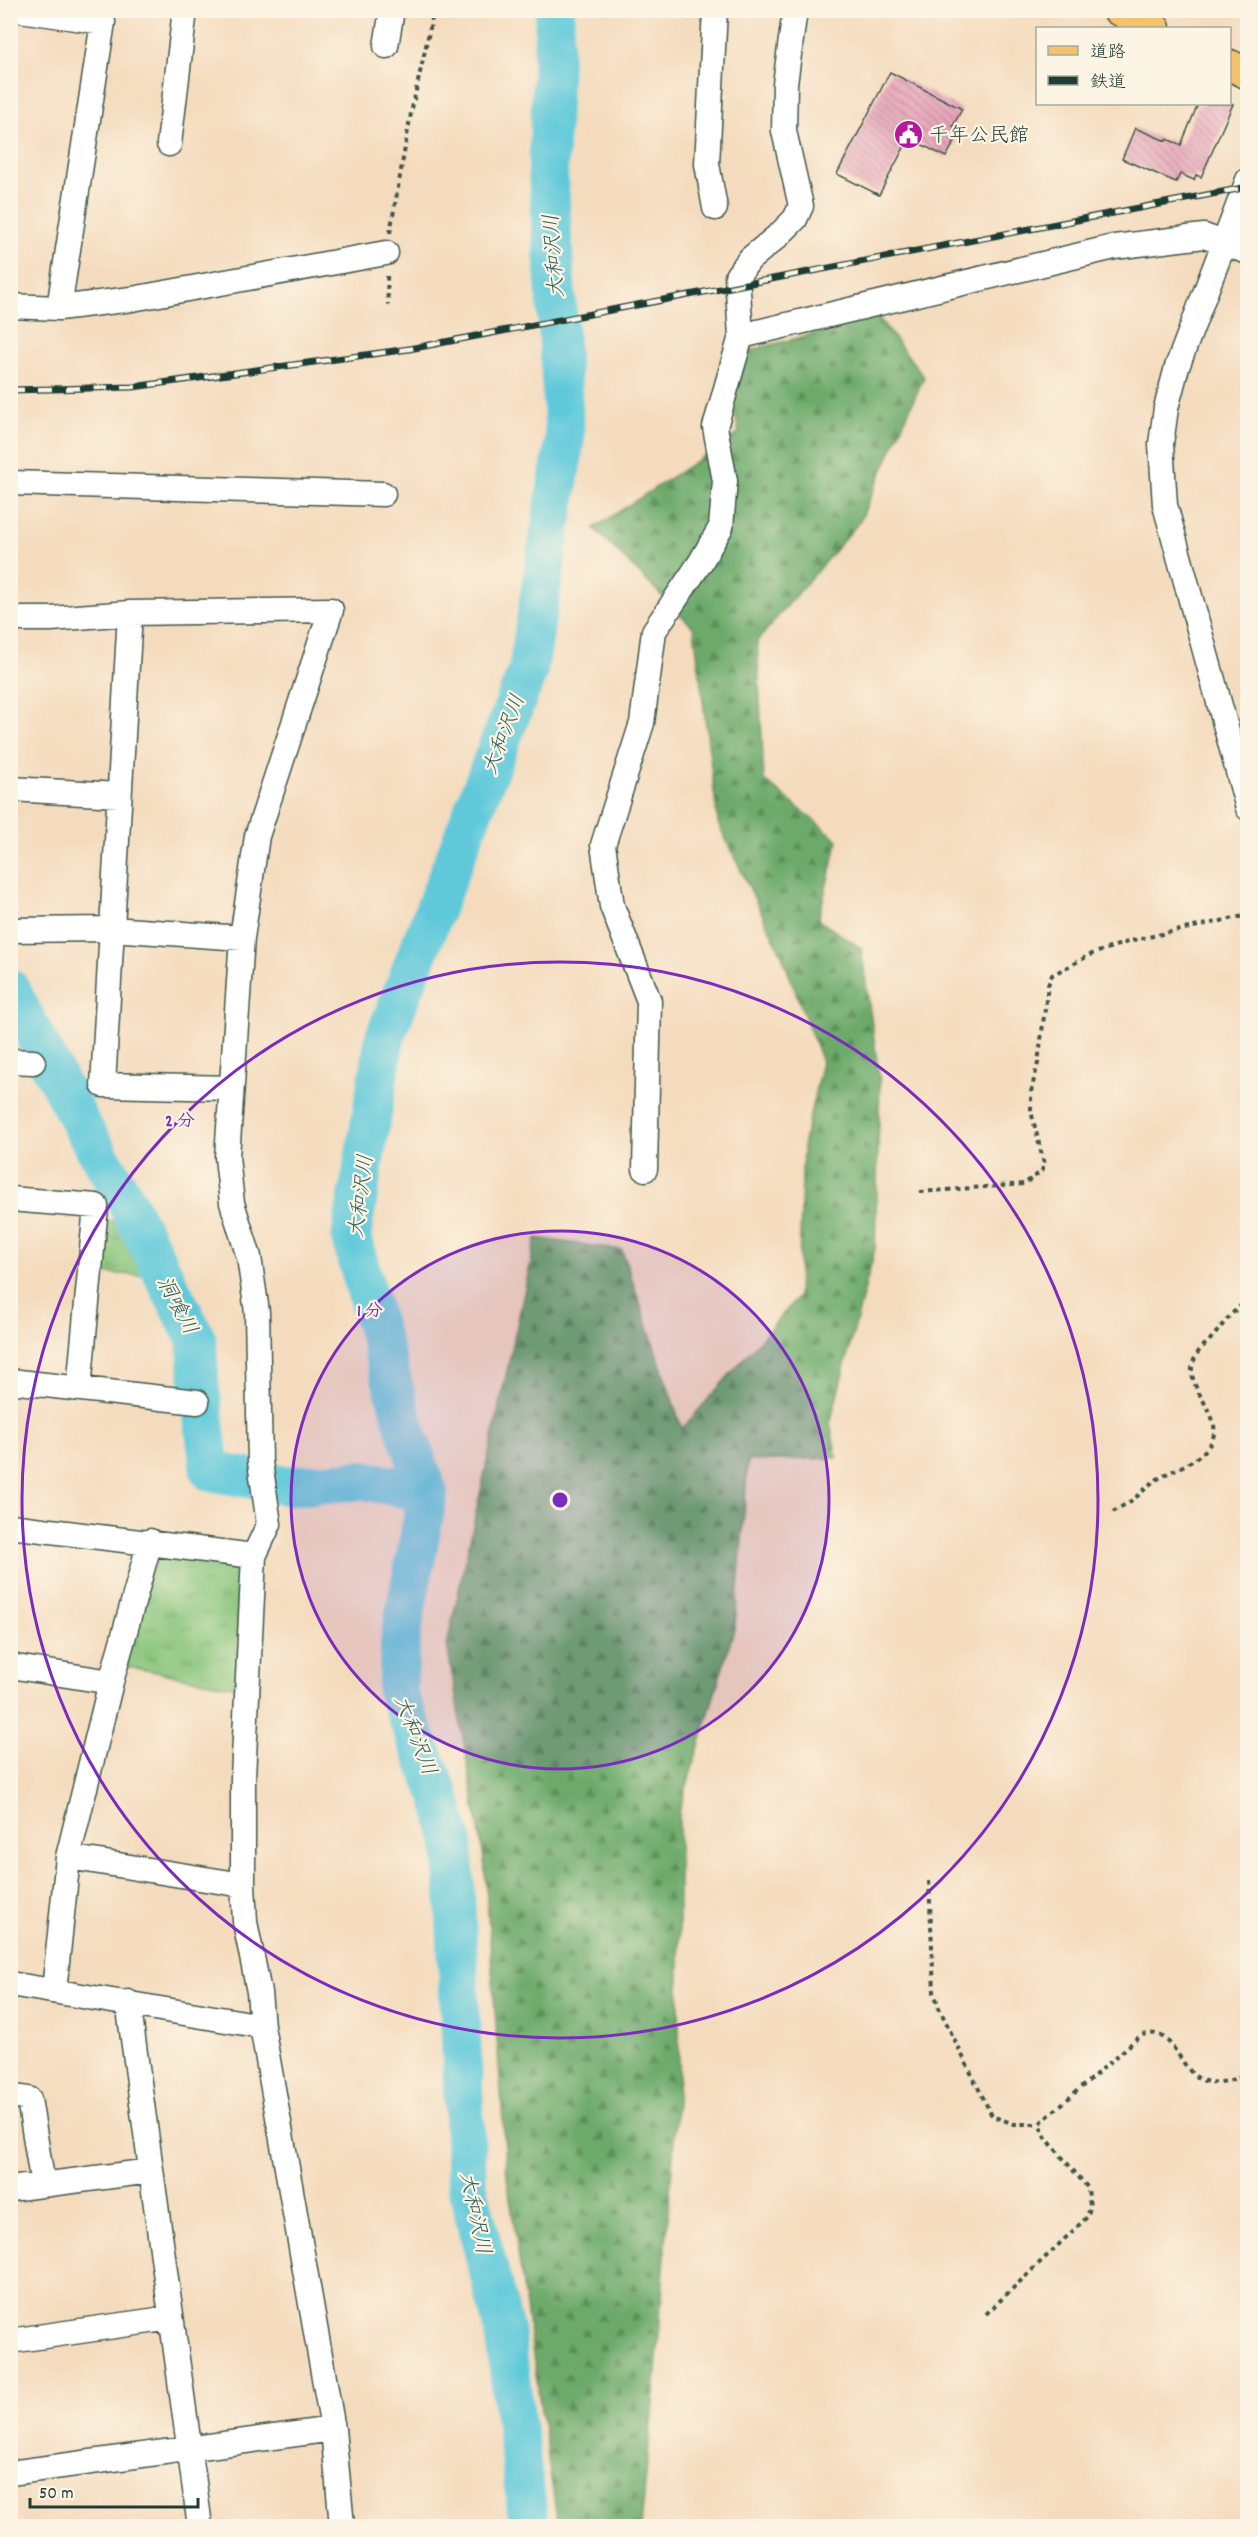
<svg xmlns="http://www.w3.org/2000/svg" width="1258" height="2537" font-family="Dekko,'Klee One',sans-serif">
  <defs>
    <pattern id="grass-tufts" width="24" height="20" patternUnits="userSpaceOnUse" patternTransform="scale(1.5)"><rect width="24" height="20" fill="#87c47a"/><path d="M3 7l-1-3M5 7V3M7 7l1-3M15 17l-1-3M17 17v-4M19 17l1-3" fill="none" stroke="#6ea065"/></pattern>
    <pattern id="forest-firs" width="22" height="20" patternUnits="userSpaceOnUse" patternTransform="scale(1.5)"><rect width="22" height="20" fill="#6daa6a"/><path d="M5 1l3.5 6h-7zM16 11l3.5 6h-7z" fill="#598c58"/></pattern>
    <pattern id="building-back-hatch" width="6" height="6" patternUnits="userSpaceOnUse" patternTransform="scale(1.5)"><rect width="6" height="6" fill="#e8a6ba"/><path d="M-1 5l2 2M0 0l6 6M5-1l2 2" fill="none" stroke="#bb8898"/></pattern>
  </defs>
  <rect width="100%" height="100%" fill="#fcf5e5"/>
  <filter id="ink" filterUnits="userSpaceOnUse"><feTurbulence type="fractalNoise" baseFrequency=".0167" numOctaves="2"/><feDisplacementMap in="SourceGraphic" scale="12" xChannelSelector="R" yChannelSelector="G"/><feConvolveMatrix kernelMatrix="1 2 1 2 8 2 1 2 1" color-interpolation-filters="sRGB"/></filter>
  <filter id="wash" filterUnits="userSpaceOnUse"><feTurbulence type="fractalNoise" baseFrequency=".008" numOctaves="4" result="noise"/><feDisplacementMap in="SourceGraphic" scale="24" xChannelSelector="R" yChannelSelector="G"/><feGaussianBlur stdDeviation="1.35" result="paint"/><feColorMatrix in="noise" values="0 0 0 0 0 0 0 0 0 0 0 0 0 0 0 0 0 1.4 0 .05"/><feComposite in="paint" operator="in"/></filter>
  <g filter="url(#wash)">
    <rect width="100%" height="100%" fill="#f4dbbd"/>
    <path fill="url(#grass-tufts)" stroke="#538057" stroke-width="1.5" d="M104,1221L131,1222L155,1276L99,1273Z
      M164,1551L226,1559L239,1574L236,1687L124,1666L152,1563Z"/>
    <path fill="url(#forest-firs)" stroke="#46744f" stroke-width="1.5" d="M878,317L924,377L860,521L757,641L764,780L838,840L818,920L861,948L880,1082L875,1249L830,1423L837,1458L748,1461L735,1626L679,1812V2076L656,2372L641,2526H558L507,2177L484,1859L447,1645L536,1238L622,1250L682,1429L798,1297L803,1146L822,1062L781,953L718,823L694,628L594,528L739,433L724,357Z"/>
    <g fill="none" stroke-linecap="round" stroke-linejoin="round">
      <path stroke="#5fc9da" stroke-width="40" d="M10,989L83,1128L123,1195L197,1341L199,1381L210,1471L291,1486L364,1480L428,1493
        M529,2526L504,2331L467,2185L453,1844L440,1796L397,1692L401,1634L428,1493L406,1431L351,1237L385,1037L528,670L565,439L548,172L555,10"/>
    </g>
    <g id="blocks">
      <path fill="url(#building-back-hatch)" d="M890,72L962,109L953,126L961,130L946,157L909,138L879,195L837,174Z
        M1198,104H1233L1201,177L1196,175L1194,180L1180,174L1176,182L1122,159L1135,128L1166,141L1167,139L1181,145Z"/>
    </g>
  </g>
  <g filter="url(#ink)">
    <use href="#blocks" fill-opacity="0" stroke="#3f5549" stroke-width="1.5"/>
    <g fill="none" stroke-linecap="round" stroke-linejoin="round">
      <defs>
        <path id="minor" d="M20,10L103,22L59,308
          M386,46L392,10
          M169,144L185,10
          M1248,180L1177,367L1166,408L1161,444L1165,505L1248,808
          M715,208L707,164L715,10
          M10,306L59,308L132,299L386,253
          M741,336L1114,247L1204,236L1248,252
          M10,483L383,494
          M130,613L103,1085L231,1088
          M10,619H51L130,613L331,610L257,836L242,938L227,1157L232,1203L249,1257L257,1312L260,1462L269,1524L254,1556L243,1777V1885L245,1922L259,1992L262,2026L333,2429L342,2526
          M10,789L119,795
          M10,930L111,929L242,938
          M10,1061L33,1062
          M645,1169L649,1001L612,906L603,845L642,723L654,631L700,563L721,527L725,481L715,427L741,336L737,276L750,259L779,235L795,219L801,206L784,131L785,84L795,10
          M10,1199L96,1206L79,1389
          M10,1381L197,1402
          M10,1526L254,1556
          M10,1666L111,1682
          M68,1857L243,1885
          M10,1984L262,2026
          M54,1991L68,1857L111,1682L150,1541
          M128,2002L200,2526
          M10,2096L29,2099L43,2185
          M10,2189L151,2171
          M10,2341L171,2318
          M10,2473L333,2429"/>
        <path id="major" d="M1118,10L1155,28
          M1230,65L1248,74"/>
      </defs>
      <use href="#minor" stroke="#3f5549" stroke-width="27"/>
      <use href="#major" stroke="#3f5549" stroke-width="33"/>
      <path stroke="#3f5549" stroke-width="4" stroke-dasharray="4.5 4.5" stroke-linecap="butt" d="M390,233L411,113L434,10
        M387,276L388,305
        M920,1192L1024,1184L1042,1171L1044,1164L1031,1111V1092L1038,1063L1048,985L1052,975L1092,954L1130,941L1248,915
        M1113,1512C1120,1507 1129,1503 1136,1497C1142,1493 1147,1486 1153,1482C1172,1468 1202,1463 1212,1440C1225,1413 1180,1387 1195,1358C1199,1348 1210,1341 1216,1333C1226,1320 1234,1310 1248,1300
        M929,1881L934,1992L939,2008L992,2116L1014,2124H1039
        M986,2314L1075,2229L1087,2217L1090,2208L1088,2188L1046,2138L1039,2124L1140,2036C1174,2021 1179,2075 1205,2081C1220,2085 1234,2079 1248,2075"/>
      <use href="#minor" stroke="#fff" stroke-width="24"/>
      <use href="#major" stroke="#f4c26a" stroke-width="30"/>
      <defs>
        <path id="rail" d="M10,390L133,387L409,349L1248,187"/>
      </defs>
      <use href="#rail" stroke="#1f3d34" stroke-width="7"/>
      <use href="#rail" stroke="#fcf5e5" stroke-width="4.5" stroke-dasharray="14" stroke-linecap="butt"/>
    </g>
  </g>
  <circle cx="560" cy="1500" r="269" fill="#7b2cbf" fill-opacity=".12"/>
  <g fill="none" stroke="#7b2cbf" stroke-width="3">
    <circle cx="560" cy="1500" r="269"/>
    <circle cx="560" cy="1500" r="538"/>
  </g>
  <defs>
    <symbol id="civic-disc" viewBox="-11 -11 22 22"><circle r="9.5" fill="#b5179e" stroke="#fcf5e5"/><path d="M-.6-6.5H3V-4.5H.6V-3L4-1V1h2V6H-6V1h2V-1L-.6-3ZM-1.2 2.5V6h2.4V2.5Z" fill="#fff"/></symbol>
  </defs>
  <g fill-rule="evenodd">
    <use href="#civic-disc" x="892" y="118" width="33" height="33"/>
  </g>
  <g text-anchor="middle" stroke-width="4.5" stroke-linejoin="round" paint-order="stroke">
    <g font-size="20" fill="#1f3d34" stroke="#fcf5e5" text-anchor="start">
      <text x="929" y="141">千年公民館</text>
    </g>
    <g font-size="21" font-style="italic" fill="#2f605e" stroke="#fcf5e5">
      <text transform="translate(553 256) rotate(-94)" y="7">大和沢川</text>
      <text transform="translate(503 734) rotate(-69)" y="7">大和沢川</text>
      <text transform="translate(360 1196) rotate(-83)" y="7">大和沢川</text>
      <text transform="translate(178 1305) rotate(62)" y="7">洞喰川</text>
      <text transform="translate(416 1735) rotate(69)" y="7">大和沢川</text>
      <text transform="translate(476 2213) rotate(78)" y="7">大和沢川</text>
    </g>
  </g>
  <circle cx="560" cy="1500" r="9" fill="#7b2cbf" stroke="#fcf5e5" stroke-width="3"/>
  <g font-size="18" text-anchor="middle" font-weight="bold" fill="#7b2cbf" stroke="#fcf5e5" stroke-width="4.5" stroke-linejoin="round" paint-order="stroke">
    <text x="180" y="1126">2 分</text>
    <text x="370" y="1316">1 分</text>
  </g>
  <rect width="1258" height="2537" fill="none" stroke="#fcf5e5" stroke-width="36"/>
  <rect x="1036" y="27" width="195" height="78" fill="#fcf5e5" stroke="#a4ab9e" stroke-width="1.5"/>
  <rect x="1048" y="46" width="30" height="9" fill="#f4c26a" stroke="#a4ab9e" stroke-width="1.5"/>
  <text x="1090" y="57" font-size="18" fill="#1f3d34">道路</text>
  <rect x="1048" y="76" width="30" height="9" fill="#1f3d34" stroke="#a4ab9e" stroke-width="1.5"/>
  <text x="1090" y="87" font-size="18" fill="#1f3d34">鉄道</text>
  <path d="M30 2498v9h168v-9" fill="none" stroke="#1f3d34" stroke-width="3"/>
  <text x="39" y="2498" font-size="18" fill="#1f3d34" stroke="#fcf5e5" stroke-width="4.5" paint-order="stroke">50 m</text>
</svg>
